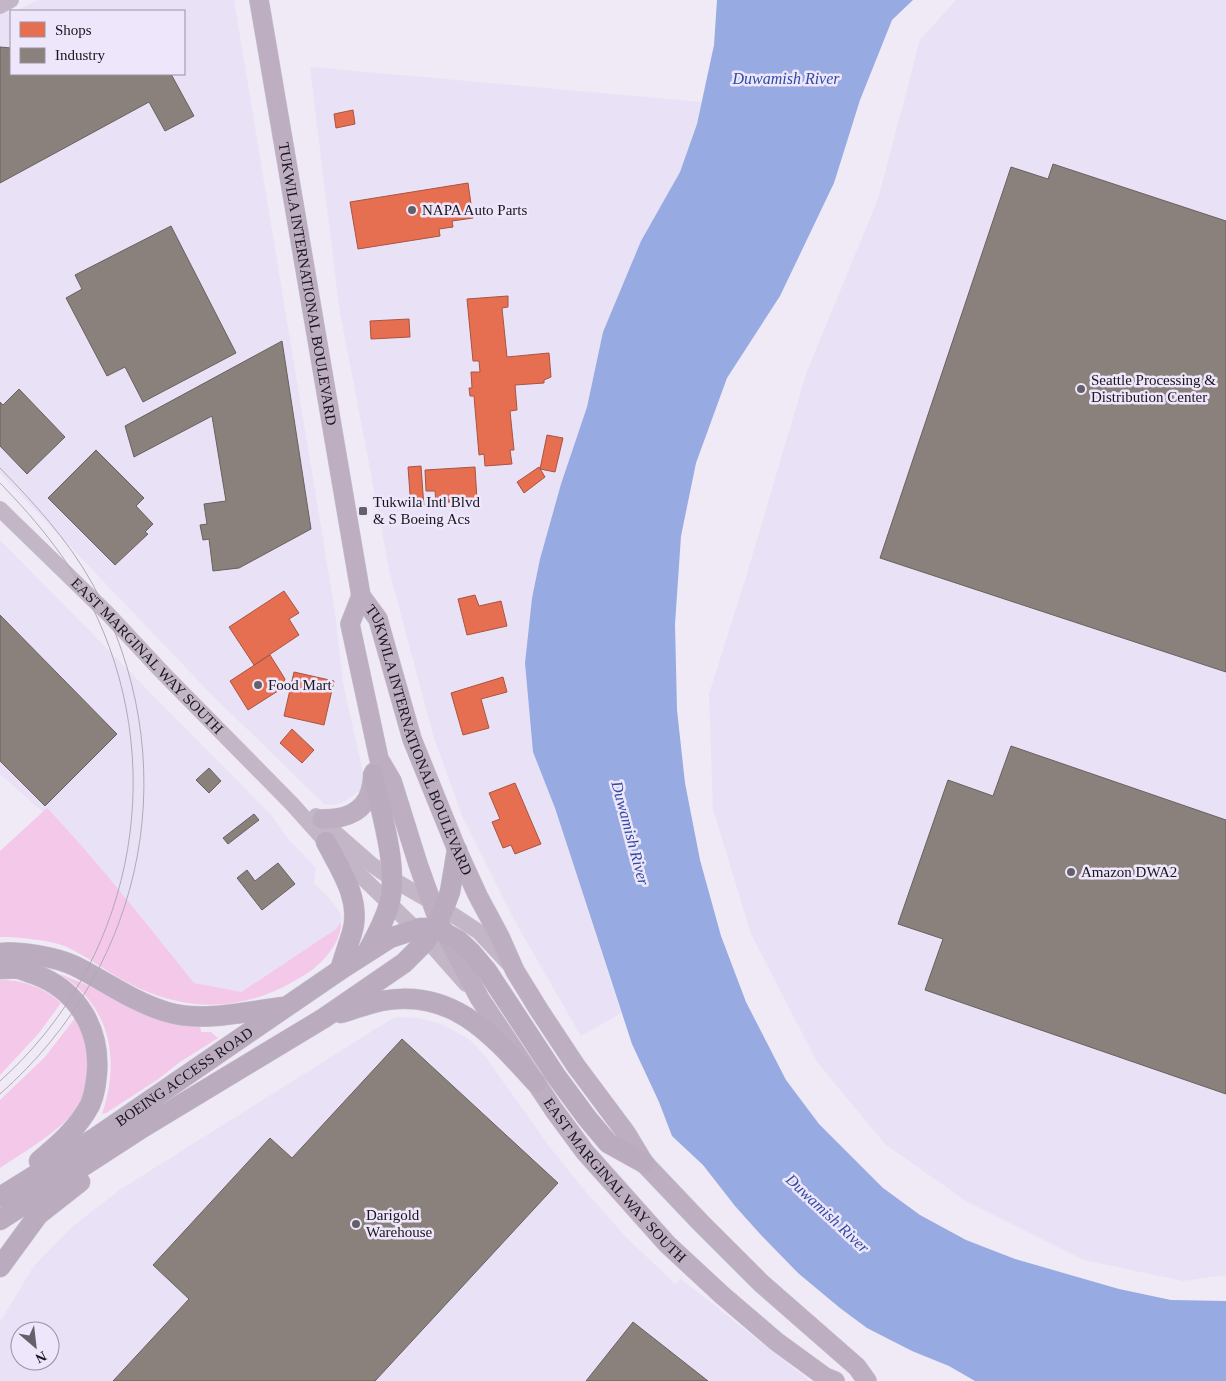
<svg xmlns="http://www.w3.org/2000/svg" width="1226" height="1381" font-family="Georgia,serif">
  <rect width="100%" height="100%" fill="#efeaf6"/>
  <path fill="#e9e1f5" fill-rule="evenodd" d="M0,0H2L11,14V74H184V11H16L38,0H234L335,612L343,683L364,777L362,789L344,802L332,805L324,804L210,693L0,473Z
    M956,0H1226V1275L1183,1281L1084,1260L966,1201L885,1144L817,1062L751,934L713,809L709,694L746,577L806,374L878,199L920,40Z
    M310,67L702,102L697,124L680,172L641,241L603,332L587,407L561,484L540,559L532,598L525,663L533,752L555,808L621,1013L581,1036L517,925L463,818L433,735L390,573L339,307Z
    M0,540L273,817L288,839L316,868L314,883L329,898L341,914V922L336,929L240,992L193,983L160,940L72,835L44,813L0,774Z
    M399,1017L419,1018L441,1024L469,1039L485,1056L549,1146L586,1192L625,1236L675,1284L681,1279L810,1381H0V1322L34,1266L73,1226L121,1189L393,1018ZM20,1331H50V1361H20Z"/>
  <path fill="#f3c8e9" d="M47,808C99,863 146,923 194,983L241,992L336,929L341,922C342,942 322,964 306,974C247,1012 189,1015 126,982C106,971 88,957 67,947C52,940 17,937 0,937V851Z
    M60,974L99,990L200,1025L201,1032H211L218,1038L180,1062L157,1080L106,1113L102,1114C121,1059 110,1006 60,974Z
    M0,980C23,980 44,987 61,1003L39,1033L0,1075Z
    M75,1018C88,1040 90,1048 87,1073C86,1080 86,1089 84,1096C76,1122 22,1153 0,1168V1100L45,1057Z"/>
  <path fill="#97aae2" d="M717,0H913L892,20L860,100L834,183L780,296L727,378L696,463L681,536L675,624L677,710L685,783L700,860L721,936L746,1002L786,1080L819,1124L883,1188L920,1215L966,1240L1015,1259L1119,1289L1171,1300L1226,1301V1381H975L949,1366L912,1351L867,1328L840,1308L798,1273L761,1235L735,1206L703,1165L672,1136L659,1102L632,1044L555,808L533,752L525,663L532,598L540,559L561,484L587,407L603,332L641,241L680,172L697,124L714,45Z"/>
  <path fill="#e76f51" stroke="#a95441" d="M353,110L355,124L336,128L334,114Z
    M468,183L473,218L452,221L453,227L439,229L440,236L358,249L350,202Z
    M508,296V307L502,308L507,357L549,353L551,377L544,380V383L515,385L517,410L510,411L514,450H510L512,464L485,466L484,454L479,455L474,396H470L469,388H472L471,372H480L479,361H473L467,299Z
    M409,319L410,337L371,339L370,321Z
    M547,435L563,438L555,472L540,469Z
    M421,466L424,507L411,508L408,467Z
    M475,467L477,500L436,503L435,491H426L425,470Z
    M539,467L545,477L524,493L517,482Z
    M284,591L299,613L289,619L299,635L254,665L229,627Z
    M475,595L479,606L501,601L507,626L467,635L458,599Z
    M270,655L285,679L281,689L248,710L230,681Z
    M294,672L334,681L324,725L284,716Z
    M503,677L507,692L481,699L489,728L463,735L451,693Z
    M292,729L314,750L302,763L280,743Z
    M515,783L541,844L515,854L511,845L503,848L492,822L500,819L489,793Z"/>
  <path fill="#8a817c" stroke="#686160" d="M0,47L11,48V74H171L194,116L165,131L149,102L0,183Z
    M1053,164L1226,221V672L880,558L1011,167L1048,179Z
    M171,226L236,353L143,402L125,367L107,376L66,298L82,289L75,275Z
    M282,341L311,529L239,568L213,571L209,539L203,540L200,525L207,524L204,504L226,501L212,416L134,457L125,426Z
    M19,389L65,437L27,474L0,446V402L3,405Z
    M96,450L144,498L136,506L153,524L145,532L148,534L115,565L48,498Z
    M0,615L117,734L45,806L0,761Z
    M1011,746L1226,820V1094L925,990L943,939L898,924L948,780L993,796Z
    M209,768L221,781L209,793L196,780Z
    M254,814L259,820L228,844L223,838Z
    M278,863L295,884L262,910L237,878L247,870L255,881Z
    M402,1039L558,1183L375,1381H113L189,1299L153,1265L270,1138L292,1158Z
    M633,1322L708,1381H586Z"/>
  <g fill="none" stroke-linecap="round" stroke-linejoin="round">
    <defs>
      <g id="tertiary">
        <path d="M0,6L11,0"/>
        <path id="s1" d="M0,509L108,614L163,673L292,804L326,842L427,940L466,984"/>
        <path d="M316,816L371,864L392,879L444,909L479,932L509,964"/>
      </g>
      <g id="primary">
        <path id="s2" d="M259,0L361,596L378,619L412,739L457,850L478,896L500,937L515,971L539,1010L576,1066L626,1133L644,1163L700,1222L761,1283L857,1367L867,1381"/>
        <path id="s3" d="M361,596L350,624L379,759L392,781L418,864L438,920L480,999L554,1110L585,1152L667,1244L722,1295L777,1342L825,1377L835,1381"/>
        <path d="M322,819C343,819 363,814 370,792C372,786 372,779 374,772"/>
      </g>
      <g id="trunk">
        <path d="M326,842C340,869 362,900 352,933C348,945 344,957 340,970"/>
        <path d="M368,951C376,936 384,922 389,905C399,868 381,813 373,775"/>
        <path d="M0,953C21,951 56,957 75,966C105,981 133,1002 167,1012C203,1023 247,1011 284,1007"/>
        <path d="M0,969C6,969 13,968 19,969C24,970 29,973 34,974C76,989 100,1027 97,1072C96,1083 95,1094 90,1105C78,1128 58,1145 39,1161"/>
        <path d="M341,1013C354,1009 368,1004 381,1001C453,987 493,1036 536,1083"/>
        <path id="s4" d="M0,1197L95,1138L340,970L390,938L420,928H434L445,933L458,940L471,952L487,971L556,1076L587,1118L608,1143L644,1163"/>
        <path d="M0,1220L142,1128L324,1018L404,963L427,940L442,913L450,892L457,850"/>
        <path d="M0,1267L38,1215L80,1182"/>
      </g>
    </defs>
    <use href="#tertiary" stroke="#c8c5ce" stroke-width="16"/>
    <use href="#primary" stroke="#c8c5ce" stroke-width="20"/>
    <use href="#trunk" stroke="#c8c5ce" stroke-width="21"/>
    <use href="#tertiary" stroke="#c3b6c6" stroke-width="15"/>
    <use href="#primary" stroke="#bdaec2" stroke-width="19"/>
    <use href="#trunk" stroke="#baabbf" stroke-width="20"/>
    <path stroke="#b2a9b5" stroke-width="1" d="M0,468C34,503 68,540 92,583C187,758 149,963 0,1094
      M0,483C39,523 74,566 97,617C170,776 130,965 0,1081"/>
  </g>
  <g fill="#646069" stroke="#eee6fa" stroke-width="2">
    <circle cx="412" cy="210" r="5"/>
    <circle cx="1081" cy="389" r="5"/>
    <rect x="358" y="506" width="10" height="10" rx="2.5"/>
    <circle cx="258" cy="685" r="5"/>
    <circle cx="1071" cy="872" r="5"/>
    <circle cx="356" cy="1224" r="5"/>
  </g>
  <g text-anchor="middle" stroke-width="5" stroke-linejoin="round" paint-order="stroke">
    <g font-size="15" fill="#19161d" stroke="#eee6fa" text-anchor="start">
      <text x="422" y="215">NAPA Auto Parts</text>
      <text x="1091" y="385">Seattle Processing &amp;<tspan x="1091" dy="17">Distribution Center</tspan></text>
      <text x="373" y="507">Tukwila Intl Blvd<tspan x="373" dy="17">&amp; S Boeing Acs</tspan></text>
      <text x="268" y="690">Food Mart</text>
      <text x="1081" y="877">Amazon DWA2</text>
      <text x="366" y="1220">Darigold<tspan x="366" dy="17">Warehouse</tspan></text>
    </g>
    <g font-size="15" fill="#19161d" stroke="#eee6fa">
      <text dy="5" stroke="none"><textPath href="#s2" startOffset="288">TUKWILA INTERNATIONAL BOULEVARD</textPath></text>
      <text dy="5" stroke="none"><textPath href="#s1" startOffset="208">EAST MARGINAL WAY SOUTH</textPath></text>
      <text dy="5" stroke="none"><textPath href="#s2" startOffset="761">TUKWILA INTERNATIONAL BOULEVARD</textPath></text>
      <text dy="5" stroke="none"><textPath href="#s4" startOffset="220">BOEING ACCESS ROAD</textPath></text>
      <text dy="5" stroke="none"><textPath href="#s3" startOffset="656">EAST MARGINAL WAY SOUTH</textPath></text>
    </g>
    <g font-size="16" font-style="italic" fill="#2f4ba4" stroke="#eee6fa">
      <text x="786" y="84">Duwamish River</text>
      <text transform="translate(631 833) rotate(75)" y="6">Duwamish River</text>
      <text transform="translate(828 1213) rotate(43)" y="6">Duwamish River</text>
    </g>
  </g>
  <rect x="10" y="10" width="175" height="65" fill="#eee6fa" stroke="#9993a2"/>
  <rect x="20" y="22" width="25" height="15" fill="#e76f51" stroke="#9993a2"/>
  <text x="55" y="35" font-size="15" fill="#19161d">Shops</text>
  <rect x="20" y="48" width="25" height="15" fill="#8a817c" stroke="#9993a2"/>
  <text x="55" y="60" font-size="15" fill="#19161d">Industry</text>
  <g transform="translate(35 1346) rotate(152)"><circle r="24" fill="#eee6fa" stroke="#9993a2"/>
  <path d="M0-4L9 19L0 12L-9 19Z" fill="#646069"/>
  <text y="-8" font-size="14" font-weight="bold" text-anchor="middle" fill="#19161d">N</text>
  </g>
</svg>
